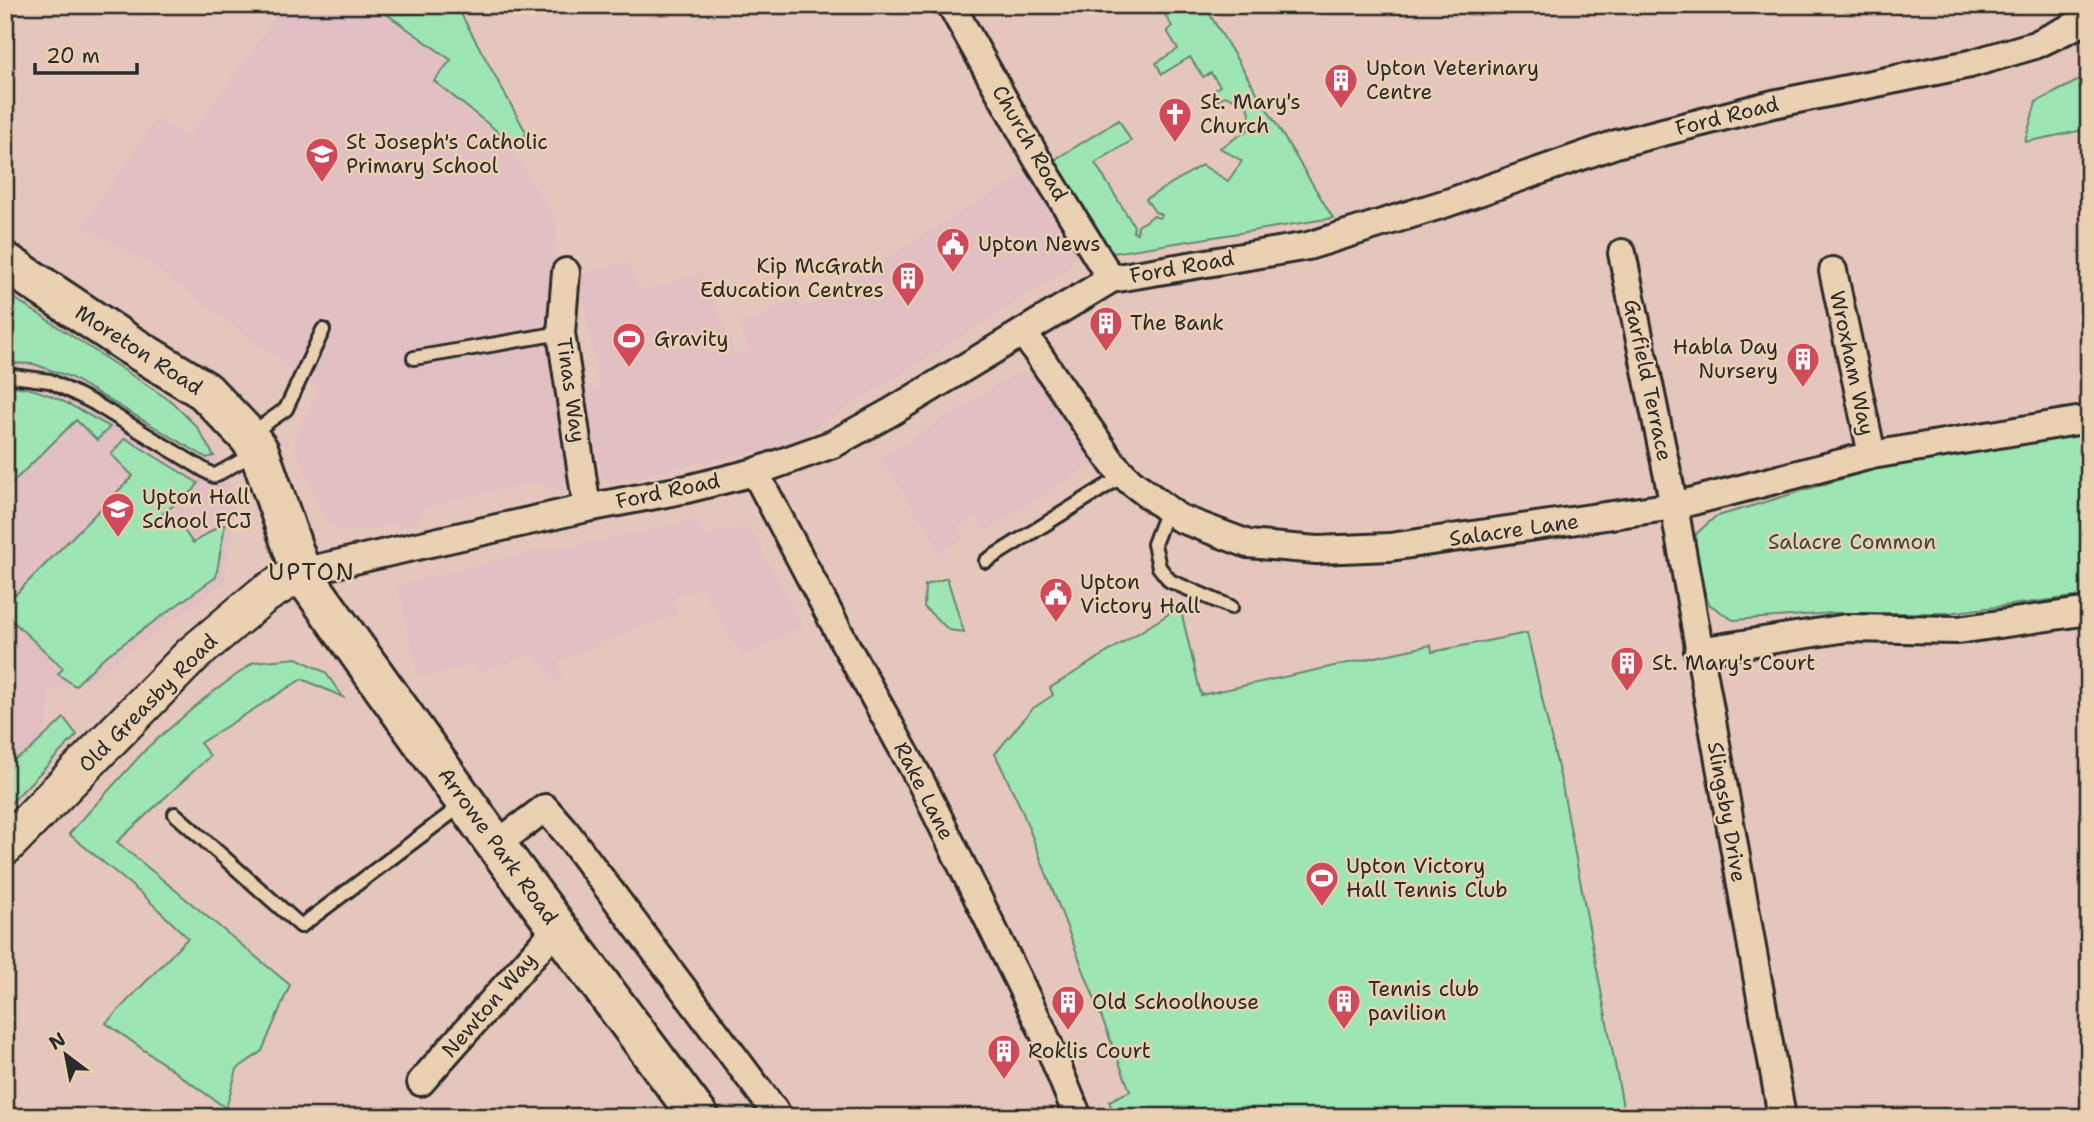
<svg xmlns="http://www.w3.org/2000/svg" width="2094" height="1122" font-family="'Shantell Sans',sans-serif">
  <rect width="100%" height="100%" fill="#e5c6bc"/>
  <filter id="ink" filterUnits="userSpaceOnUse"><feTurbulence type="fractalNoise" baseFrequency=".0143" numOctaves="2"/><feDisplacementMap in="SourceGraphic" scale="14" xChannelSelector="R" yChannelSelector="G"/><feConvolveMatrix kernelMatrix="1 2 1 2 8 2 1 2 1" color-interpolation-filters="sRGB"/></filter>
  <g filter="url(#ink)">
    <path fill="#e1bfc3" d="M283,5H374L451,60L434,82L510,147L556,222L554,310L543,313L554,366L572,479L563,490L556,493L537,481L424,507L418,522L352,532L338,528L328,522L318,505L297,452L295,438L319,389L152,265L83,225L157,118L189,137L253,50Z
      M1032,173L1073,243L1076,253L1071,265L1060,274L800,437L785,445L612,482L602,475L583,391L600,387L578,274L628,263L639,292L702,272L735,355L750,354L739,323L763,316L798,295L802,309L995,192Z
      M5,294L190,421L210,446L236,494L224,583L95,676L49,690V717L44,734L34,745L5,763Z
      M1019,372L1033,373L1046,382L1094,453L1092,464L985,531L976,516L957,527L963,538L938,553L934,540L881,458Z
      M698,520L702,535L749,527L802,625L742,658L703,588L673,597L677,615L633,629L557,662L562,677L553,681L534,654L477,672L475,664L419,677L397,585L545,549L567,547Z"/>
    <path fill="#9de5b3" stroke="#64886f" stroke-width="2" d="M374,5H456L527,134L512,143L434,81L451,60Z
      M1152,5H1204L1333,218L1113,253L1054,160L1119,120L1131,141L1095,163L1134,226L1133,232L1137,233L1138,226L1153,216L1160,218L1162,215L1155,212L1146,199L1202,165L1228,181L1242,161L1220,148L1248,130L1250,112L1243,101L1224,96L1217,101L1211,92L1220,86L1211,73L1203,77L1190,57L1162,74L1156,63L1178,49L1167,31L1172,26L1160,7L1155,10Z
      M2089,75V129L2025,142L2036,102Z
      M5,292L171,401L197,427L214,456L207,458L70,377L34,364L5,363Z
      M5,386C43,385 78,410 110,427L97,440L76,420L5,490Z
      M2089,432V595L1948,613H1833L1733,620L1709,604L1694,562L1696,534L1715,517L1895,463Z
      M125,438L198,483L194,490L155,519L160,528L175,518L193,543L219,526L225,525L216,577L102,659L75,686L58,674L63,668L5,614V605L133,476L111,454Z
      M947,578L964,632L949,630L924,607L925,585Z
      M1180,607L1201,695L1431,645L1432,652L1527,633L1562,785L1625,1117H1115L1109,1101L1130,1091L1021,808L995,754L1032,709L1053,695L1050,688Z
      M297,658L325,672L343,697L302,679L200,743L210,756L117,842L290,985L262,1051L237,1069L226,1108L106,1023L188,938L143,895L69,834L148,747L205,698L254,662Z
      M64,718L77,735L5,809V765L29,751Z"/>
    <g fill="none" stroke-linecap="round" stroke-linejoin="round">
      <defs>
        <path id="lane" d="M414,358L561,333
          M5,375L50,381L94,403L214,476L255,453
          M252,433L286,409L323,330
          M1167,510L1154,544L1159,567L1170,581L1231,607
          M986,561L1124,475
          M175,814L301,926L462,805"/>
        <path id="street" d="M951,5L1037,159L1111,279
          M1622,253L1674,506L1782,1117
          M1833,271L1872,455
          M566,272L561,333L587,508
          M1023,332L1113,464L1130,481L1179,518L1248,544L1317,550L1390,547L1674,506L1872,455L2089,419
          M755,472L844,642L921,782L1042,1029L1078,1117
          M301,572L587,508L687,489L755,472L833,444L891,412L1111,279L1308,246L1447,203L1616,144L1773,104L1970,64L2035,45L2089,19
          M1698,651L1847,628L1958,630L2089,611
          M496,845L545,808L566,832L779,1117
          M421,1082L557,928"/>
        <path id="secondary" d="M5,846L192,655L262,596L301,572"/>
        <path id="primary" d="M5,262L127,343L205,391L248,436L259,451L301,572L496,845L699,1117"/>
      </defs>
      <use href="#lane" stroke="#2b2b2b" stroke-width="18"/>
      <use href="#street" stroke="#2b2b2b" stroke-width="32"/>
      <use href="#secondary" stroke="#2b2b2b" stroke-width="42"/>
      <use href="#primary" stroke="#2b2b2b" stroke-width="44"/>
      <use href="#lane" stroke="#ead1b2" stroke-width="12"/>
      <use href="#street" stroke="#ead1b2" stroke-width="26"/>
      <use href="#secondary" stroke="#ead1b2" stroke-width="37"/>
      <use href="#primary" stroke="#ead1b2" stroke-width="38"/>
    </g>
  </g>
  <defs>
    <symbol id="building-pin" viewBox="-11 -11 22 30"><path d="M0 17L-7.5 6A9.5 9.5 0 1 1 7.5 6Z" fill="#d1495b" stroke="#ead1b2"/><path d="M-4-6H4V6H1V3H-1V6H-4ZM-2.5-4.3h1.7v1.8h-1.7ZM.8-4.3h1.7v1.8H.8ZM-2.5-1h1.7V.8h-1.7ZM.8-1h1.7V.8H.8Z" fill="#fff"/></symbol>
    <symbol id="church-pin" viewBox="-11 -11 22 30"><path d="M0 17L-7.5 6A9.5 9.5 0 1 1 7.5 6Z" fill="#d1495b" stroke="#ead1b2"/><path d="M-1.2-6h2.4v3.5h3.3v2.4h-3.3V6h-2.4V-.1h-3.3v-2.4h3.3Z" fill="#fff"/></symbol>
    <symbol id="school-pin" viewBox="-11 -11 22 30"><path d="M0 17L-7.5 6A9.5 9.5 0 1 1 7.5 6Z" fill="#d1495b" stroke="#ead1b2"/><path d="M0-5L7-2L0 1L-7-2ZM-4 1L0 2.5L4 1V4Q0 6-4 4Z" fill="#fff"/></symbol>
    <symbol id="civic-pin" viewBox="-11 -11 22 30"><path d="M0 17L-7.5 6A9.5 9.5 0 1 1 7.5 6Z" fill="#d1495b" stroke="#ead1b2"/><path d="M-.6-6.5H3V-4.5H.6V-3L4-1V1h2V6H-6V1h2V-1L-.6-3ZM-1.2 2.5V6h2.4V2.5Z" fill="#fff"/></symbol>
    <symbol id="stadium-pin" viewBox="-11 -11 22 30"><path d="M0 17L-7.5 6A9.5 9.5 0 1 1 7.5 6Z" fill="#d1495b" stroke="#ead1b2"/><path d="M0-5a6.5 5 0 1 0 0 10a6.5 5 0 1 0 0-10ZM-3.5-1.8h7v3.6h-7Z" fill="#fff"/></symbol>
  </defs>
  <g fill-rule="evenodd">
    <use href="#building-pin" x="1322" y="61" width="38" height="52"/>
    <use href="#church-pin" x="1156" y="95" width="38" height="52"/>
    <use href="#school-pin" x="303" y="135" width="38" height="52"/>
    <use href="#civic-pin" x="934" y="225" width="38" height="52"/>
    <use href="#building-pin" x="889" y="259" width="38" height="52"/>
    <use href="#building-pin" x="1087" y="304" width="38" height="52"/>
    <use href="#stadium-pin" x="610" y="320" width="38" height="52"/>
    <use href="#building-pin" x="1784" y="340" width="38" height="52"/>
    <use href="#school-pin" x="99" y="490" width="38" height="52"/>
    <use href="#civic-pin" x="1037" y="575" width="38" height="52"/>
    <use href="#building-pin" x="1608" y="644" width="38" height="52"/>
    <use href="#stadium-pin" x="1303" y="859" width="38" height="52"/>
    <use href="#building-pin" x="1325" y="982" width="38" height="52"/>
    <use href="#building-pin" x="1049" y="983" width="38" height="52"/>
    <use href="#building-pin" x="985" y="1032" width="38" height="52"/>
  </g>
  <g text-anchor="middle" stroke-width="5" stroke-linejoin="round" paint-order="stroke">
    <g font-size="21" fill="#2b2b2b" stroke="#ead1b2" text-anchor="start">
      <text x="1366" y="75">Upton Veterinary<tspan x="1366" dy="24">Centre</tspan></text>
      <text x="1200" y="109">St. Mary's<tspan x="1200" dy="24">Church</tspan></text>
      <text x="346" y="149">St Joseph's Catholic<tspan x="346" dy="24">Primary School</tspan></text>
      <text x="978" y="251">Upton News</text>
      <text x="884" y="273" text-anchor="end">Kip McGrath<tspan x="884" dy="24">Education Centres</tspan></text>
      <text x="1130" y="330">The Bank</text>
      <text x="654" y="346">Gravity</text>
      <text x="1778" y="354" text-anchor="end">Habla Day<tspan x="1778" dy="24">Nursery</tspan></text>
      <text x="142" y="504">Upton Hall<tspan x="142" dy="24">School FCJ</tspan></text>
      <text x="1080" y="589">Upton<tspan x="1080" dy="24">Victory Hall</tspan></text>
      <text x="1652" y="670">St. Mary's Court</text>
      <text x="1346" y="873">Upton Victory<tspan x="1346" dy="24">Hall Tennis Club</tspan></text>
      <text x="1368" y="996">Tennis club<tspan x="1368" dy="24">pavilion</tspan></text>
      <text x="1092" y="1009">Old Schoolhouse</text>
      <text x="1028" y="1058">Roklis Court</text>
    </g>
    <g font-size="21" fill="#2b2b2b" stroke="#ead1b2">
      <text transform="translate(1727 116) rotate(-14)" y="7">Ford Road</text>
      <text transform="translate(1030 143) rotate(60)" y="7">Church Road</text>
      <text transform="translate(1182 267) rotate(-10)" y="7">Ford Road</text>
      <text transform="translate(139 350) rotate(33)" y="7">Moreton Road</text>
      <text transform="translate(1852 363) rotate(78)" y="7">Wroxham Way</text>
      <text transform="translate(1648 380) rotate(78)" y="7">Garfield Terrace</text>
      <text transform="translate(571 390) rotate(82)" y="7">Tinas Way</text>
      <text transform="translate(668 491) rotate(-12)" y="7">Ford Road</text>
      <text transform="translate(1514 530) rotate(-8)" y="7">Salacre Lane</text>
      <text transform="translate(148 703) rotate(-45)" y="7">Old Greasby Road</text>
      <text transform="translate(924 791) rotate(63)" y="7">Rake Lane</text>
      <text transform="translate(1727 812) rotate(80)" y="7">Slingsby Drive</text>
      <text transform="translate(498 846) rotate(54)" y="7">Arrowe Park Road</text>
      <text transform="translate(489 1005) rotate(-49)" y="7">Newton Way</text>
    </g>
    <g font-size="21" fill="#3c473f" stroke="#ead1b2">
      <text x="1852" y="549">Salacre Common</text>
    </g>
    <g font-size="24" letter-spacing="2" fill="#2b2b2b" stroke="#ead1b2">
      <text x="312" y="580">UPTON</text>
    </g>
  </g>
  <rect width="2094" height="1122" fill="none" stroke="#ead1b2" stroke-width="28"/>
  <rect x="14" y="14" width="2066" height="1094" fill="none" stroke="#2b2b2b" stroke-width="2.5" filter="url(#ink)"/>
  <g transform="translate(66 1055) rotate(328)" stroke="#ead1b2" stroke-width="5" paint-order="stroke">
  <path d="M0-5L12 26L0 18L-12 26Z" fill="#2b2b2b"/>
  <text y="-10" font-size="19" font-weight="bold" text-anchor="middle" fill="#2b2b2b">N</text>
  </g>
  <path d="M35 63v10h102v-10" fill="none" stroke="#2b2b2b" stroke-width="3.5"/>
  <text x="46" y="63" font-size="21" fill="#2b2b2b" stroke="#ead1b2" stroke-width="5" paint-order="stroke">20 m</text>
</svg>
